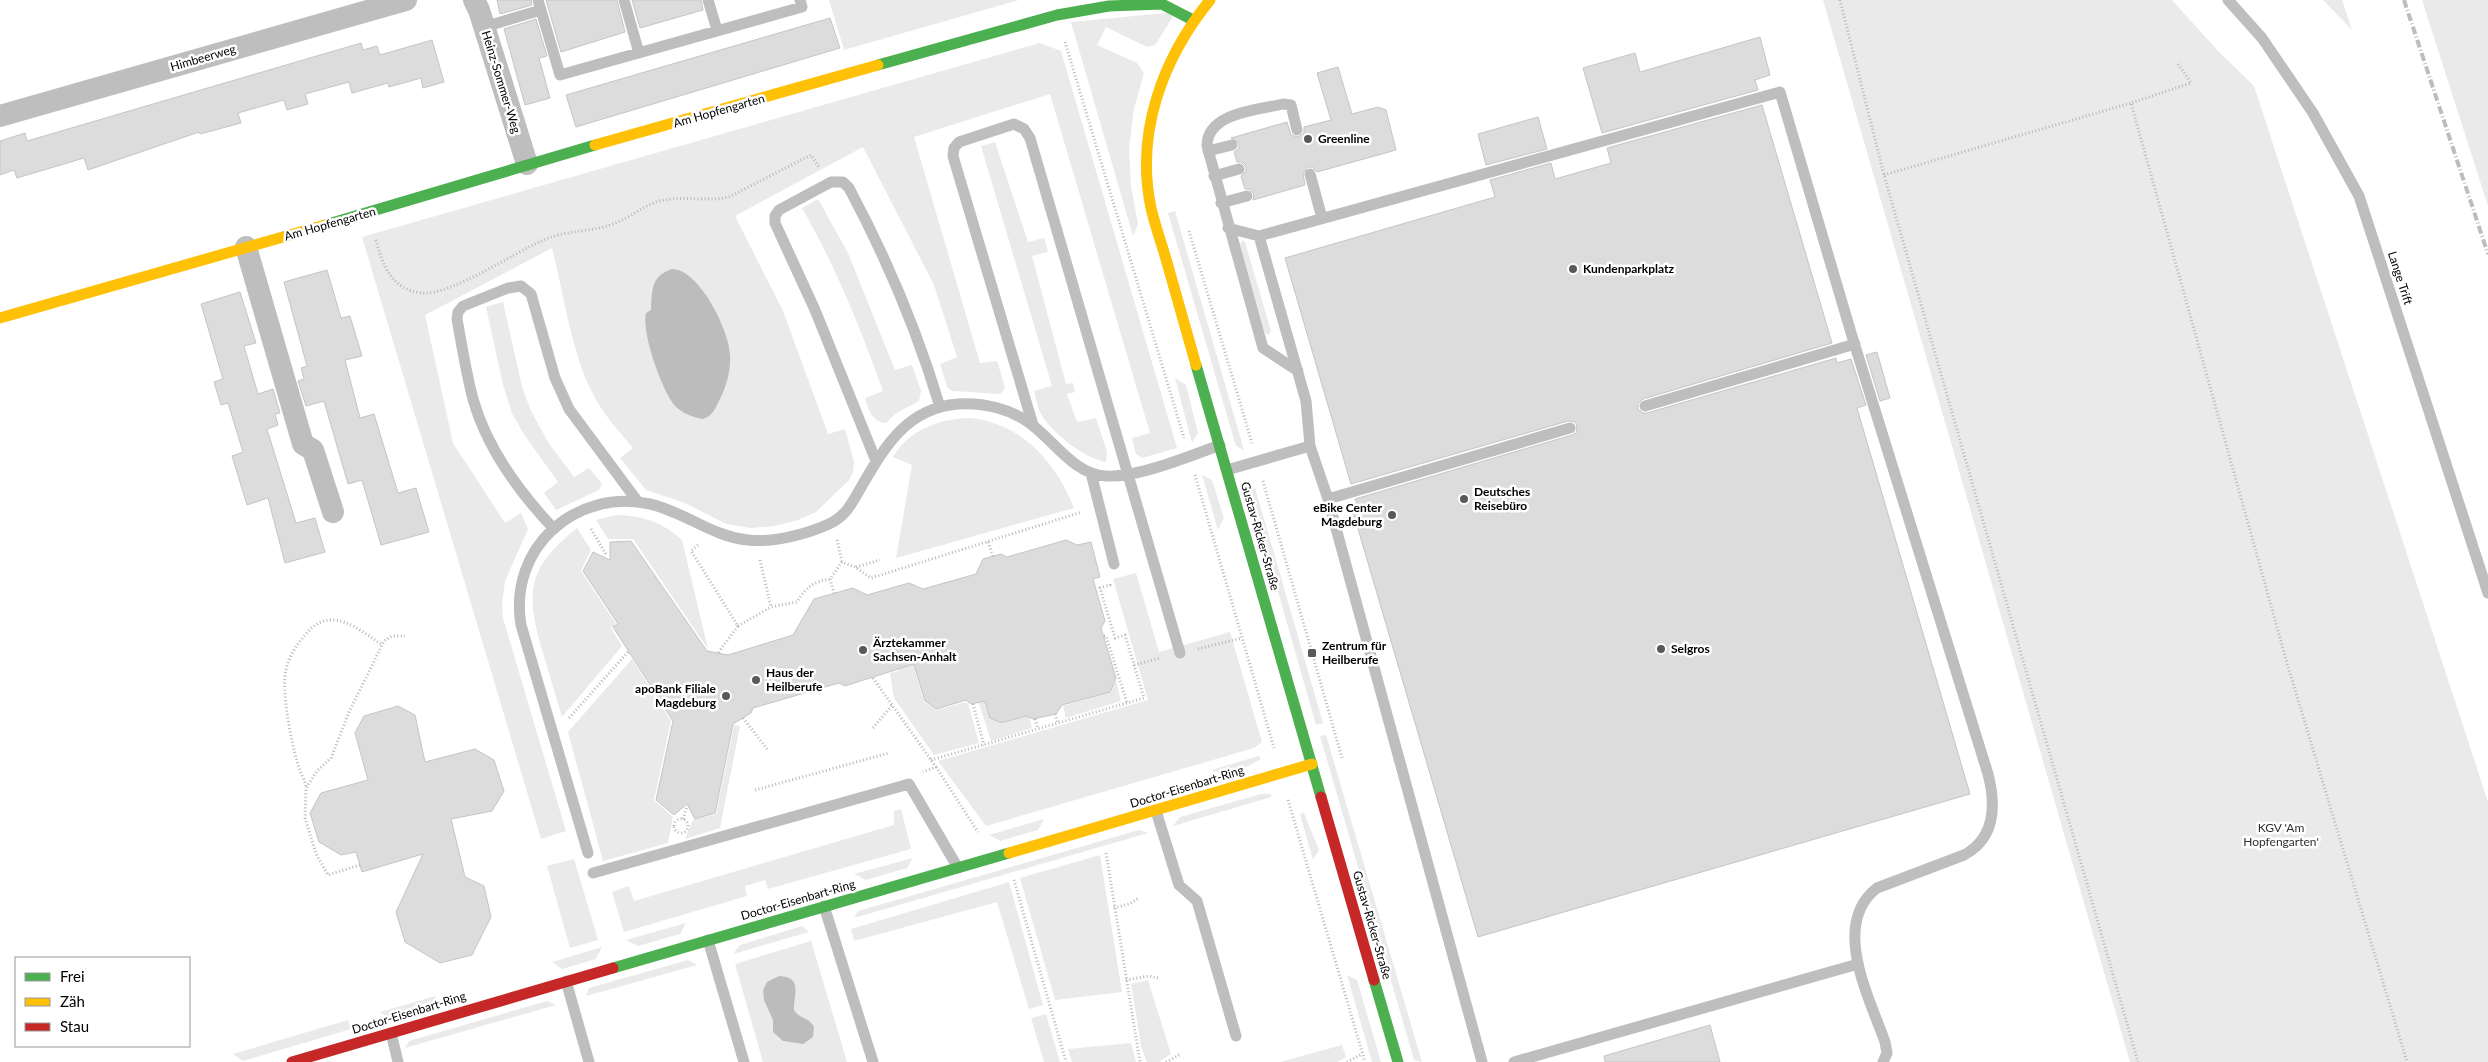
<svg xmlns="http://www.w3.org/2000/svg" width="2488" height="1062" font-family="Lato,sans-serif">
  <rect width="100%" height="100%" fill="#fff"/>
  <path fill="#eaeaea" d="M829,0H1019L844,50Z
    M1823,0H2172L2219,52L2254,86L2488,802V1062H2130Z
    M2323,0H2342L2352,30Z
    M2422,0H2488V206Z
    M1176,12L1155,45L1147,47L1106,27L1097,45L1137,63L1144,73L1134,109L1129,147L1131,186L1138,224L1133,236L1071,22Z
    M1040,43L1061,51L1177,448L1142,458L1136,454L1132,438L1150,433L1050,94L914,137L980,363L997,361L1005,387L1001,394L952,391L947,387L940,364L957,357L934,285L863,147L735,216L783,311L828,434L845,429L854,462L853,472L849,480L816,512L798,520L774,526L751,528L726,524L685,503L646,490L620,458L633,448C618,430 602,413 592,392C572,354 563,291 552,248L425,315L453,443L505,523L521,513L528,529L505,581L502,605L503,618L566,831L541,839L362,237Z
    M995,142L1028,242L1044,238L1048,252L1032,256L1066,384L1073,383L1075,392L1067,394L1077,422L1096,418L1107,452L1106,462C1085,459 1052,433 1041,414C1037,407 1036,398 1034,391L1052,386L981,146Z
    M818,199L848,253L895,370L912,365L921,391L919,401L895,414L886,423C872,422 869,410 865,398L883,391C860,327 836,267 802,208Z
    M1175,211L1244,450L1236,446L1235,443L1168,213Z
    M1243,240L1245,242L1271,331L1269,335L1265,333L1240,244Z
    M503,302L522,387L531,411L548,442L574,477L589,468L602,484L599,490L556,510L544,493L558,482L523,433L512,413L503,385L486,307Z
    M1175,378L1186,385L1198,433L1192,443Z
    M970,418C1021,423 1056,462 1074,508L896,558L912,465L893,457C910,429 939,419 970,418Z
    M1202,475L1212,480L1224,518L1218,530Z
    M1255,488L1323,723L1316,725L1249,490Z
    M617,515C642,515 664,523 682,540L708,649L633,539H608L596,520Z
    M577,528L591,550L581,571L616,624L611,628L622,646L562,717C555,694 548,670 541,646C525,589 529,567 577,528Z
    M1136,573L1159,652L1230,632L1262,742L1254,748L986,826L938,761L1148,700L1113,579Z
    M632,659L671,721L654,800L673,817L668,843L603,861L568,732Z
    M913,662L924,702L936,710L965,702L968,703L979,743L934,755L894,698L890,673L898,671L901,666Z
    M1116,680L1121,701L1066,718L1063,706L1110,692Z
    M985,701L990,718L1001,724L1026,716L1030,719L1032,728L991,741L979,703Z
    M734,725L740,726L720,828L685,839L693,820L716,814Z
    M1326,735L1422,1062L1414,1060L1320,736Z
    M1258,756L1261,759L1239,771L1224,776L1212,770Z
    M1261,794H1271V797L1173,826L1180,817Z
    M901,809L911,849L768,889L765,880L745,886L747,896L624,932L612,892L629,886L634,901L894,825V811Z
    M1304,813L1319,850L1313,860L1300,814Z
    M1044,819L1038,830L1000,841L989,835Z
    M1139,830L1148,833L854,918L858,911Z
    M1100,855L1122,992L1055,1000L1020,878Z
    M913,858L907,868L866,880L854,874Z
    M574,859L598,940L570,948L547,866Z
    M1009,882L1043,1005L1029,1009L997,902L854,941L851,929Z
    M686,923L680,934L638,946L626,940Z
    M802,926L809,932L733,954L740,945Z
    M811,941L847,1062H763L735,964Z
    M602,947L596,959L562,969L552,962Z
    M688,960L697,965L586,996L589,988Z
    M1347,975L1357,980L1381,1062H1372Z
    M1148,980L1171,1054L1159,1062H1147L1146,1060L1141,1046L1131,984Z
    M436,996L432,1007L390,1019L380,1012Z
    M547,1001L556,1005L405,1048L409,1041Z
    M1046,1014L1060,1062H1044L1031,1018Z
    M348,1020L351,1029L243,1061L233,1054Z
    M1131,1043L1136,1062H1072L1068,1049Z
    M1342,1045L1346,1057L1337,1062H1280Z"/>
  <path fill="#bcbcbc" d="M672,269C699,269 729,330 730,354C731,370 727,385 720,399C716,407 713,416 703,419C694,418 682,413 675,406C662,391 641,332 646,313L651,310C652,290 651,276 672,269Z
    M779,976C804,977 793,996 794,1010C799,1019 809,1017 814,1027L813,1037L803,1044L783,1041L773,1032V1020L764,1000L763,990L767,982Z"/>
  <path fill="#dcdcdc" stroke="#c5c5c5" d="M497,0H531L532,5L500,14Z
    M546,0H617L625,32L561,52Z
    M632,0H701L703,10L640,28Z
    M830,18L840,48L576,127L566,95Z
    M536,19L547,56L539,58L550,98L525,105L504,29Z
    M1760,37L1770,75L1755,80L1758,90L1602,133L1583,68L1635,53L1640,72Z
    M432,40L444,82L423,88L421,78L389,87L388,83L352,93L349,82L305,94L308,104L287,110L284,100L238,113L241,123L200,134L199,132L88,170L84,158L17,178L14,170L0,175V141L25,133L27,141L361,43L363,50L377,46L380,55Z
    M1338,67L1352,114L1378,107L1386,110L1396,150L1317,172L1312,167H1308L1303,173L1305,185L1253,200L1254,194L1249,189H1245L1241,176L1246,171V167L1241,162H1237L1234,152L1239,148V143L1231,138L1287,122L1291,135L1298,137L1304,133V127L1331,120L1317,73Z
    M1762,105L1832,343L1643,399L1638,404V409L1643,413H1647L1836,358L1837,363L1851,359L1866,405L1857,408L1970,794L1478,937L1351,505L1357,503L1355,499L1572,435L1576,433L1577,426L1575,422L1568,421L1351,484L1285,258L1495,197L1490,180L1551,163L1555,179L1611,163L1607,148Z
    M1538,117L1547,149L1486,165L1478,134Z
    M327,270L341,318L350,316L362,356L345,360L360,418L374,414L398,493L416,488L429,532L381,545L362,480L348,484L324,401L306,406L298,381L304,379L301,368L307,366L284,282Z
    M240,292L256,343L244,346L258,394L273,389L280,413L275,414L278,425L267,429L296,523L315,518L325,552L285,563L268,498L247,505L232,456L243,452L228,403L221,405L214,382L223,379L201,304Z
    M1877,352L1890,398L1880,401L1866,355Z
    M1066,540L1077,545L1091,542L1100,577L1093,579L1105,621L1101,628L1116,678L1110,692L1062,705L1056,714L1033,719L1026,716L1001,723L990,718L985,701L971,704L966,700L936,709L925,701L914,664L845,686L839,683L753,708L751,713L733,724L715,813L695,819L687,804L674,815L656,800L673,721L613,627L618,624L583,571L593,552L610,560V542L631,541L707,651L728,655L793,635L814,599L853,588L867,595L909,583L923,589L976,574L983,559L1001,554L1007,557Z
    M398,706L415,715L425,762L475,749L494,760L504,791L492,811L451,819L465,877L484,886L491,917L472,955L440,963L405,942L396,912L423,854L362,872L356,852L341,855L319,842L310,813L321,793L368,780L355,733L364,716Z
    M1710,1025L1720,1062H1605L1604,1056Z"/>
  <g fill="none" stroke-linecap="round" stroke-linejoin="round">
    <path stroke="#b8b8b8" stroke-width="3" stroke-dasharray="1 2.5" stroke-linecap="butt" d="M1840,0L1884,175L2138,1062
      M1065,42L1184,438
      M2178,64L2191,83L2131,103L2287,663L2407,1062
      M1884,175L2131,103
      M1189,231L1252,443
      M376,240C383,266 392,290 422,293C451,296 516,251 546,239C568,230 591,232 613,224C631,218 645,203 664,200C686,196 707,202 729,197L811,155L819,167
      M1195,475L1274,748
      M1263,481L1342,758
      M591,529L607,556
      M837,540L842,562
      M988,542L993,556
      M698,545L691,551L738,626L718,653
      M760,560L771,607L797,602C806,587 813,582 830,579L842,562L855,567L871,578L1082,512
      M856,567L880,560
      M830,579L834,593
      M738,626L771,607
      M1104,636H1106L1127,703
      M1198,649L1242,638
      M1134,665L1160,658
      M873,678L936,767L923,772
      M973,704L984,745
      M1055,714L1058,723
      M569,718L628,652
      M743,718L768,750
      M1035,719L1038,729
      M873,728L892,705
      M931,760L1144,698L1125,635L1115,638L1100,588L1110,585L1109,582
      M936,767L978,832
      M306,786C304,778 299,770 297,761C291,741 281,689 286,670C289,656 297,644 306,634C330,604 359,629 382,645
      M755,790L889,753
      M1288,800L1365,1062
      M674 826a7 7 0 1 1 14 0a7 7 0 1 1-14 0Z
      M683,819L687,807
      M1106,853L1140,1062
      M360,865L328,875L316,854L305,818L306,788L317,771L331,758L349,712L384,641L392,636H405
      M1014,880L1066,1062
      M1114,908L1129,904L1139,898
      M1126,980L1149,976L1159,978
      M1166,1062L1181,1054
      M1347,1062L1362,1054"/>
    <path stroke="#bebebe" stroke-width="11" d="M538,0L560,75L802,7L800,0
      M624,0L639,53
      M708,0L717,30
      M2228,0L2262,38L2313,113L2359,196L2488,593
      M484,27L541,10
      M1297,130L1291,105L1283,104C1257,110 1207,113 1207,146L1263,348L1298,371
      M1208,151L1232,145
      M1310,174L1322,218
      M1214,176L1239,169
      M1221,203L1247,196
      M1228,228L1259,236L1780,92L1852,336L1988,774C1996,805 1996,838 1964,855L1877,888C1830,924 1870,999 1885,1042L1887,1053L1883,1062
      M1259,236L1306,401L1310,446L1328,499L1482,1062
      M1645,406L1855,344
      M1033,425L953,156L954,148L959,142L1014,124L1024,129L1030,138L1180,653
      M876,461L815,310L775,223V216L779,210L831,182H843L849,188C887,259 917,330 940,407
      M1227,470L1310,446
      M1091,473L1114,564
      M1328,499L1570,428
      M554,529C519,492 487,449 473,399C466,373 462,346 457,319L458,312L463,306L508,288L521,286L531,294L555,378L569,409L638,502
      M1156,811L1179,885L1197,901L1236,1036
      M588,853L521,625C508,548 575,488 650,504C685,512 713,537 748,540C773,543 807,534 829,524C846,516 852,503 860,489C884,448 906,408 958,404C983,402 1012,409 1032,425C1056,443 1074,474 1106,476C1137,478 1190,456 1220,445
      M593,873L909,784L958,868
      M824,906L873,1062
      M708,940L744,1062
      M566,981L589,1062
      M391,1033L398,1062
      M1514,1062L1858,964"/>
    <path stroke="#bebebe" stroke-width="22" d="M474,0L479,10L527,164
      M0,116L406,0
      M246,247L303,444L313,450L333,512"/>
    <path stroke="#4caf50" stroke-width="11" d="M878,65L1057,15L1109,6L1162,4L1193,20
      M325,225L595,145
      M1196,365L1321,797
      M613,968L1009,853
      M1374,980L1398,1062"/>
    <path stroke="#ffc107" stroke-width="11" d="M595,145L878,65
      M0,318L325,225
      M1196,365C1186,330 1176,294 1166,259C1161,242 1155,225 1151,208C1135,132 1163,58 1210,0
      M1009,853L1312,764"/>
    <path stroke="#c62828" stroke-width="11" d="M1321,797L1374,980
      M292,1062L613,968"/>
    <path stroke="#bdbdbd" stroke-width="4" stroke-dasharray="8 2.5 1 2.5" stroke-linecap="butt" d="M2404,0L2488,254"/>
  </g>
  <g fill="#595959" stroke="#fff" stroke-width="2">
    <circle cx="1308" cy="139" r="5"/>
    <circle cx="1573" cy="269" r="5"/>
    <circle cx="1464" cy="499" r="5"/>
    <circle cx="1392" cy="515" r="5"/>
    <circle cx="1661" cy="649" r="5"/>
    <circle cx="863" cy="650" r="5"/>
    <rect x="1307" y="648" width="10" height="10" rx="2.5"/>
    <circle cx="756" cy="680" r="5"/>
    <circle cx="726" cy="696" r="5"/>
  </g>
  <g text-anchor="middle" stroke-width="5" stroke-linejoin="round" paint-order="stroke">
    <g font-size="12" fill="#000" stroke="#fff">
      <text transform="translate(203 58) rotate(-16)" y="4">Himbeerweg</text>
      <text transform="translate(501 82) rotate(73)" y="4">Heinz-Sommer-Weg</text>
      <text transform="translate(719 111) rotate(-16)" y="4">Am Hopfengarten</text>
      <text transform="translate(330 224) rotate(-16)" y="4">Am Hopfengarten</text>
      <text transform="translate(2400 278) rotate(72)" y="4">Lange Trift</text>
      <text transform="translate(1260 536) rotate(74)" y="4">Gustav-Ricker-Straße</text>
      <text transform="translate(1187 787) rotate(-17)" y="4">Doctor-Eisenbart-Ring</text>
      <text transform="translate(798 900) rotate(-16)" y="4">Doctor-Eisenbart-Ring</text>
      <text transform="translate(1372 925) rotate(74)" y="4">Gustav-Ricker-Straße</text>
      <text transform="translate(409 1013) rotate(-17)" y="4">Doctor-Eisenbart-Ring</text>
    </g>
    <g font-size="12" font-weight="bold" fill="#000" stroke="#fff" text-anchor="start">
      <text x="1318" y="143">Greenline</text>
      <text x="1583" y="273">Kundenparkplatz</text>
      <text x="1474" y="496">Deutsches<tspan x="1474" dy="14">Reisebüro</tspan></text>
      <text x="1382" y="512" text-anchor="end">eBike Center<tspan x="1382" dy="14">Magdeburg</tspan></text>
      <text x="873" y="647">Ärztekammer<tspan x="873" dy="14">Sachsen-Anhalt</tspan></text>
      <text x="1322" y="650">Zentrum für<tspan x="1322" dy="14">Heilberufe</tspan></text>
      <text x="1671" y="653">Selgros</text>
      <text x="766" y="677">Haus der<tspan x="766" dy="14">Heilberufe</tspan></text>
      <text x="716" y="693" text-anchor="end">apoBank Filiale<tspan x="716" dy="14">Magdeburg</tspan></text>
    </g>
    <g font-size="12" fill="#2f2f2f" stroke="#fff">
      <text x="2281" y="832">KGV 'Am<tspan x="2281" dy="14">Hopfengarten'</tspan></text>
    </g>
  </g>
  <rect x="15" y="957" width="175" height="90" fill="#ffffff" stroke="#999999"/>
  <rect x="25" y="973" width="25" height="8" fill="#4caf50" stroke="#999999"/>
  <text x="60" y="982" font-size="15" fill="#000000">Frei</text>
  <rect x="25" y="998" width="25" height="8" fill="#ffc107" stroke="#999999"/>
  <text x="60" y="1007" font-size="15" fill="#000000">Zäh</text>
  <rect x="25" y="1023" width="25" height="8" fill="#c62828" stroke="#999999"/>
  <text x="60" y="1032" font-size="15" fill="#000000">Stau</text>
</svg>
